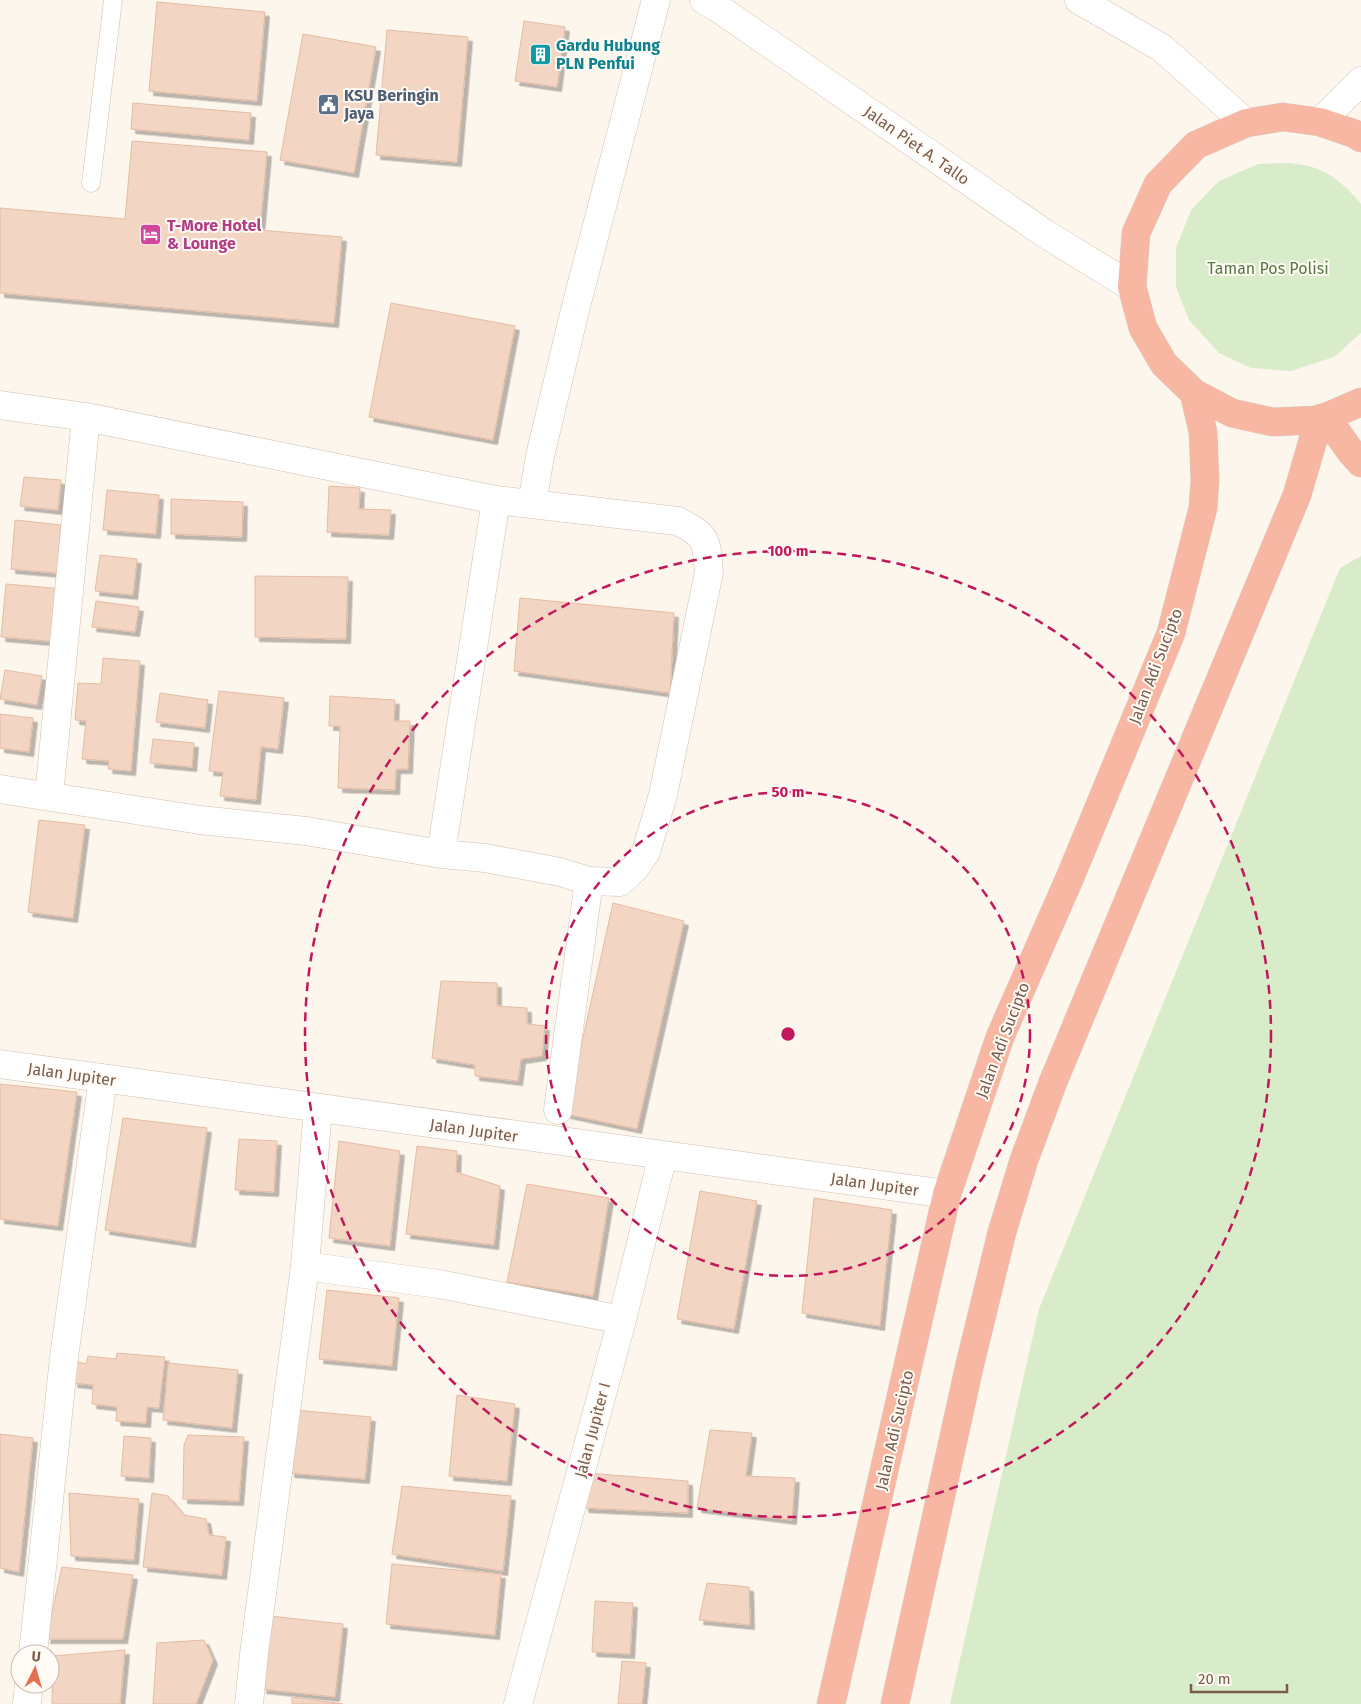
<svg xmlns="http://www.w3.org/2000/svg" width="1361" height="1704" font-family="'Fira Sans',sans-serif">
  <defs>
    <filter id="shadow"><feDropShadow dx="4.5" dy="4.5" stdDeviation="0" flood-color="#0004"/></filter>
  </defs>
  <rect width="100%" height="100%" fill="#fdf6ec"/>
  <path fill="#d8ecc9" d="M1258,164C1271,164 1284,162 1297,164C1325,167 1344,183 1361,204V333L1334,357L1291,371L1251,368L1219,353L1189,320L1176,287V248L1191,210L1219,181Z
    M1361,556V1704H950L1039,1309L1340,568Z"/>
  <path fill="#f3d5c3" stroke="#e6bba3" filter="url(#shadow)" d="M157,2L265,12L257,101L149,91Z
    M524,21L565,27L557,87L515,81Z
    M387,30L468,37L457,162L376,155Z
    M303,34L376,47L354,173L280,160Z
    M133,103L251,113L249,140L131,129Z
    M132,141L267,152L260,230L342,237L334,323L0,293V208L125,219Z
    M391,303L515,326L493,440L369,417Z
    M24,477L61,480L58,510L20,506Z
    M329,486L360,488L359,509L391,510L389,535L327,532Z
    M107,490L159,495L156,534L103,530Z
    M171,499L243,502L242,537L171,534Z
    M15,520L61,525L57,573L11,569Z
    M100,555L137,559L133,595L95,591Z
    M255,576L348,577L346,639L255,637Z
    M6,584L63,589L58,642L1,637Z
    M520,598L674,613L670,693L514,671Z
    M96,601L139,607L135,632L92,627Z
    M103,658L140,661L131,771L108,769L109,761L82,759L86,721L75,720L78,683L101,684Z
    M5,670L42,676L37,705L0,699Z
    M219,691L284,698L278,749L261,747L256,800L220,796L223,772L209,771Z
    M160,693L208,700L205,728L156,722Z
    M330,696L395,700L394,721H410L408,769H396L395,790L338,788L340,726H329Z
    M0,714L33,718L29,752L0,748Z
    M153,739L194,743L192,767L150,763Z
    M39,820L85,825L73,918L28,912Z
    M613,903L684,921L637,1129L566,1114Z
    M441,981L497,983V1006L527,1008V1024L545,1026L542,1056L521,1059L518,1081L475,1076V1065L432,1058Z
    M0,1084L77,1092L58,1226L0,1219Z
    M123,1118L207,1128L191,1243L105,1230Z
    M239,1139L277,1141L274,1192L235,1190Z
    M339,1141L400,1151L390,1246L329,1238Z
    M417,1146L457,1151L456,1172L500,1186L494,1245L406,1234Z
    M527,1184L609,1198L593,1296L507,1282Z
    M700,1191L757,1201L734,1329L677,1319Z
    M814,1198L892,1210L880,1326L802,1313Z
    M327,1290L399,1298L392,1366L319,1359Z
    M117,1353L165,1357L159,1408L147,1407L146,1423L116,1421L117,1407L92,1404L93,1385L73,1383L75,1361L86,1364L88,1356L116,1359Z
    M168,1363L238,1370L232,1428L163,1420Z
    M457,1395L515,1404L507,1481L449,1476Z
    M295,1410L371,1417L365,1479L290,1473Z
    M710,1430L752,1433L746,1476L795,1478L792,1520L697,1508Z
    M0,1434L33,1438L19,1572L0,1568Z
    M188,1435L244,1437L239,1501L183,1499L184,1445Z
    M124,1436L151,1438L149,1478L121,1476Z
    M587,1473L688,1481V1513L584,1508Z
    M402,1486L511,1496L503,1571L392,1554Z
    M69,1493L139,1499L134,1560L71,1556Z
    M152,1493L168,1496L184,1515L206,1519L209,1535L226,1537L222,1575L143,1567Z
    M392,1564L501,1574L495,1635L386,1624Z
    M62,1567L133,1575L123,1639H46Z
    M707,1583L749,1587L750,1625L699,1620Z
    M595,1601L633,1603L630,1654L592,1652Z
    M270,1616L343,1624L335,1697L262,1689Z
    M204,1640L213,1660L196,1704H153L157,1643Z
    M125,1650L120,1704H52L53,1656Z
    M622,1661L646,1663L642,1704H618Z
    M292,1697L343,1704H292Z"/>
  <g fill="none" stroke-linecap="round" stroke-linejoin="round">
    <defs>
      <path id="lane" d="M91,183L113,0"/>
      <path id="street" d="M0,405L86,417L496,500
        M532,504L540,456L575,310L656,0
        M0,789L200,820L306,831L441,854L485,858L560,872L589,881L620,882L635,868L646,852L663,795L709,572C706,539 708,537 678,521L496,500L441,854
        M49,796L86,417
        M0,1064L947,1194
        M558,1110L589,881
        M305,1266L439,1284L622,1320
        M33,1654L64,1357L103,1078
        M27,1704L29,1684
        M249,1704L254,1654L298,1320L305,1266L318,1109
        M518,1704L622,1320L663,1155"/>
      <path id="secondary" d="M704,0L718,8L1044,233L1132,287
        M1079,0L1162,48L1246,123
        M1320,122L1361,81"/>
      <path id="highway" d="M1361,138L1355,134L1320,122L1283,117L1246,123L1196,145L1158,184L1136,233L1132,287L1143,328L1164,364L1194,393L1232,413L1273,422L1315,420L1326,417L1361,402
        M1326,417L1351,452L1361,463
        M831,1704L947,1194L1000,1037L1071,875L1171,633L1203,508L1205,480L1203,432L1194,393
        M895,1704L969,1368L1002,1232L1024,1160L1053,1082L1297,495L1313,440L1315,420"/>
    </defs>
    <use href="#lane" stroke="#d1beb0" stroke-width="19"/>
    <use href="#street" stroke="#d1beb0" stroke-width="29"/>
    <use href="#secondary" stroke="#d6c0b0" stroke-width="29"/>
    <use href="#highway" stroke="#dad1cd" stroke-width="29"/>
    <use href="#lane" stroke="#fff" stroke-width="18"/>
    <use href="#street" stroke="#fff" stroke-width="28"/>
    <use href="#secondary" stroke="#fff" stroke-width="28"/>
    <use href="#highway" stroke="#f7b7a3" stroke-width="28"/>
  </g>
  <g fill="none" stroke="#c2185b" stroke-width="2.5" stroke-dasharray="9 6">
    <circle cx="788" cy="1034" r="242"/>
    <circle cx="788" cy="1034" r="483"/>
  </g>
  <defs>
    <symbol id="building-square" viewBox="-11 -11 22 22"><rect x="-9" y="-9" width="18" height="18" rx="4" fill="#0f9aa8" stroke="#fffaf3"/><path d="M-4-6H4V6H1V3H-1V6H-4ZM-2.5-4.3h1.7v1.8h-1.7ZM.8-4.3h1.7v1.8H.8ZM-2.5-1h1.7V.8h-1.7ZM.8-1h1.7V.8H.8Z" fill="#fff"/></symbol>
    <symbol id="civic-square" viewBox="-11 -11 22 22"><rect x="-9" y="-9" width="18" height="18" rx="4" fill="#5c6f8a" stroke="#fffaf3"/><path d="M-.6-6.5H3V-4.5H.6V-3L4-1V1h2V6H-6V1h2V-1L-.6-3ZM-1.2 2.5V6h2.4V2.5Z" fill="#fff"/></symbol>
    <symbol id="hotel-square" viewBox="-11 -11 22 22"><rect x="-9" y="-9" width="18" height="18" rx="4" fill="#d1479c" stroke="#fffaf3"/><path d="M-6-4.5h1.5V1H6V5H4.5V3h-9V5H-6ZM-4 0a1.8 1.8 0 1 1 3.6 0ZM.5 0V-2.5h3Q6-2.5 6 0Z" fill="#fff"/></symbol>
  </defs>
  <g fill-rule="evenodd">
    <use href="#building-square" x="528" y="42" width="25" height="25"/>
    <use href="#civic-square" x="316" y="92" width="25" height="25"/>
    <use href="#hotel-square" x="138" y="222" width="25" height="25"/>
  </g>
  <g text-anchor="middle" stroke-width="4" stroke-linejoin="round" paint-order="stroke">
    <g font-size="16" font-weight="bold" fill="#0d838f" stroke="#fffaf3" text-anchor="start">
      <text x="556" y="51">Gardu Hubung<tspan x="556" dy="18">PLN Penfui</tspan></text>
    </g>
    <g font-size="16" font-weight="bold" fill="#4e5e75" stroke="#fffaf3" text-anchor="start">
      <text x="344" y="101">KSU Beringin<tspan x="344" dy="18">Jaya</tspan></text>
    </g>
    <g font-size="16" fill="#7a5c4d" stroke="#fffaf3">
      <text transform="translate(917 145) rotate(35)" y="6">Jalan Piet A. Tallo</text>
      <text transform="translate(1155 666) rotate(-69)" y="6">Jalan Adi Sucipto</text>
      <text transform="translate(1002 1040) rotate(-69)" y="6">Jalan Adi Sucipto</text>
      <text transform="translate(72 1074) rotate(8)" y="6">Jalan Jupiter</text>
      <text transform="translate(474 1130) rotate(8)" y="6">Jalan Jupiter</text>
      <text transform="translate(875 1184) rotate(8)" y="6">Jalan Jupiter</text>
      <text transform="translate(592 1430) rotate(-75)" y="6">Jalan Jupiter I</text>
      <text transform="translate(894 1430) rotate(-77)" y="6">Jalan Adi Sucipto</text>
    </g>
    <g font-size="16" font-weight="bold" fill="#b23c85" stroke="#fffaf3" text-anchor="start">
      <text x="167" y="231">T-More Hotel<tspan x="167" dy="18">&amp; Lounge</tspan></text>
    </g>
    <g font-size="16" fill="#537a41" stroke="#fffaf3">
      <text x="1268" y="274">Taman Pos Polisi</text>
    </g>
  </g>
  <circle cx="788" cy="1034" r="8" fill="#c2185b" stroke="#fffaf3" stroke-width="2.5"/>
  <g font-size="15" text-anchor="middle" font-weight="bold" fill="#c2185b" stroke="#fffaf3" stroke-width="4" stroke-linejoin="round" paint-order="stroke">
    <text x="788" y="556">100 m</text>
    <text x="788" y="797">50 m</text>
  </g>
  <g transform="translate(35 1669) rotate(5)"><circle r="24" fill="#fffaf3" stroke="#cabbb1"/>
  <path d="M0-4L9 19L0 12L-9 19Z" fill="#e76f51"/>
  <text y="-8" font-size="14" font-weight="bold" text-anchor="middle" fill="#7a5c4d">U</text>
  </g>
  <path d="M1191 1684v8h96v-8" fill="none" stroke="#7a5c4d" stroke-width="2.5"/>
  <text x="1198" y="1684" font-size="15" fill="#7a5c4d" stroke="#fffaf3" stroke-width="4" paint-order="stroke">20 m</text>
</svg>
